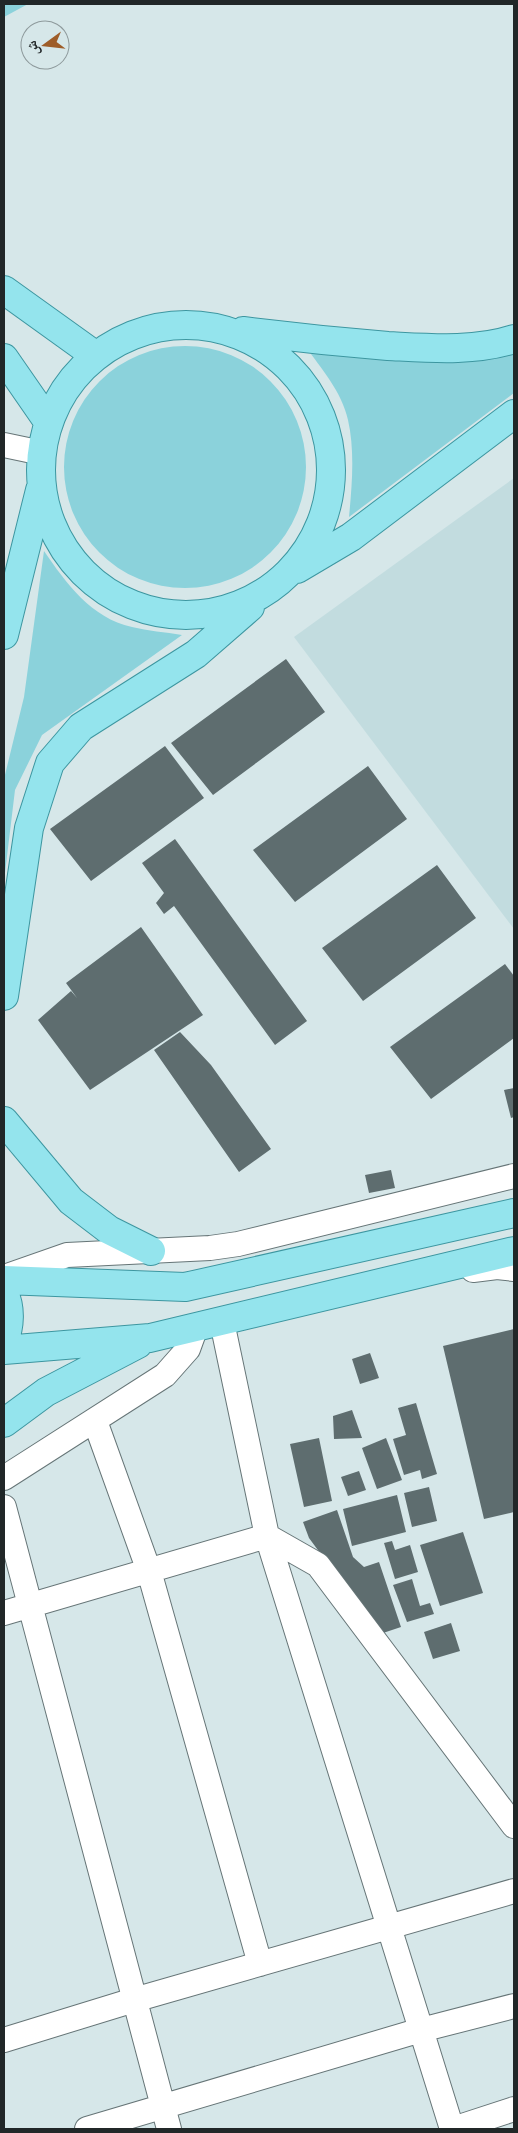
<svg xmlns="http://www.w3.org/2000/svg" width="518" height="2133" font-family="Quicksand,'Noto Naskh Arabic',sans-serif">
  <rect width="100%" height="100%" fill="#d6e7e9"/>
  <path fill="#c2dcdf" d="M514,478V929L294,637Z"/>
  <path fill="#8bd2db" d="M4,4H28L4,17Z
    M305,346L514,352V393L349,517C352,485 355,451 348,420C342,392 321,368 305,346Z
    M64 467a121 121 0 1 1 242 0a121 121 0 1 1-242 0Z
    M44,551C66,583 91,618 132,627C148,631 165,632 182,635L42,735L15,790L4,881V779L24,697Z"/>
  <path fill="#5e6d6f" d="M286,659L325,712L213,795L171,743Z
    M165,746L204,798L91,881L50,829Z
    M368,766L407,819L295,902L253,850Z
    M175,839L307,1021L275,1045L174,906L164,914L156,903L164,893L142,863Z
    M437,865L476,918L363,1001L322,948Z
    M141,927L203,1015L90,1090L38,1020L71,991L77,998L66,983Z
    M505,964L514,976V1038L431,1099L390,1047Z
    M180,1032L211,1065L271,1149L239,1172L154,1050Z
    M514,1088V1117L511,1118L504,1090Z
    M391,1170L395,1188L369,1193L365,1175Z
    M514,1329V1512L484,1519L443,1346Z
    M370,1353L379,1378L360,1384L352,1359Z
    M416,1403L437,1474L422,1479L420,1470L404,1475L393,1439L406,1435L398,1408Z
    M352,1410L362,1438L334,1439L333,1416Z
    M319,1438L332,1501L304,1507L290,1444Z
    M386,1438L402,1480L377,1489L362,1448Z
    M359,1471L366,1490L348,1496L341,1477Z
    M429,1487L437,1521L412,1527L404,1493Z
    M397,1495L406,1532L352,1546L343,1509Z
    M337,1510L353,1557L364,1567L379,1562L401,1627L380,1634L309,1538L303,1522Z
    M463,1532L483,1593L440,1606L420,1545Z
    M392,1541L395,1550L410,1545L418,1572L395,1579L384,1543Z
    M412,1579L420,1606L430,1603L434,1614L407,1622L393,1585Z
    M451,1623L460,1651L433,1659L424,1632Z"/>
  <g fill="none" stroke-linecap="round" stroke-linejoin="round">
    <defs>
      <path id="minor" d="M4,445L42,453
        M473,1270L497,1267L514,1269
        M4,1277L67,1255L210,1248L238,1244L514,1176
        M222,1322L267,1536L452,2129
        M95,1421L149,1571L260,1964
        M4,1478L165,1375L188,1349L196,1327
        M4,1507L169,2129
        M4,1613L267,1536L318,1565L514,1826
        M4,2040L134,2000L514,1891
        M87,2129L421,2030L514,2006
        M453,2129L514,2109"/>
      <path id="major" d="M4,290L96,356
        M41 470a145 145 0 1 1 290 0a145 145 0 1 1-290 0Z
        M243,331C291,337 339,342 388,346C429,348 474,352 514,339
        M4,358L49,423
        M297,569L351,537L514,414
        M4,635L40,490
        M4,996L29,828L50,763L81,727L196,654L250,607
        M4,1121L71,1201L109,1230L151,1251
        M4,1280L185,1287L514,1213
        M4,1293C11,1308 10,1326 4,1341
        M4,1350L150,1338L514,1251
        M4,1423L46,1392L138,1344"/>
    </defs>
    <use href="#minor" stroke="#667577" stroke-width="26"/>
    <use href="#major" stroke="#3d96a0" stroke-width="30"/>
    <use href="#minor" stroke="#fff" stroke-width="24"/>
    <use href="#major" stroke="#94e4ed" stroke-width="28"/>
  </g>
  <rect width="518" height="2133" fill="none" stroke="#212728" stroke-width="10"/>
  <g transform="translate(45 45) rotate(255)"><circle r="24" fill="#d6e7e9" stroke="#8e9a9c"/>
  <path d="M0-4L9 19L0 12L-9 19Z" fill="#9e5d29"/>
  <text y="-8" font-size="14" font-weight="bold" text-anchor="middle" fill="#212728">ش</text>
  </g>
</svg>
